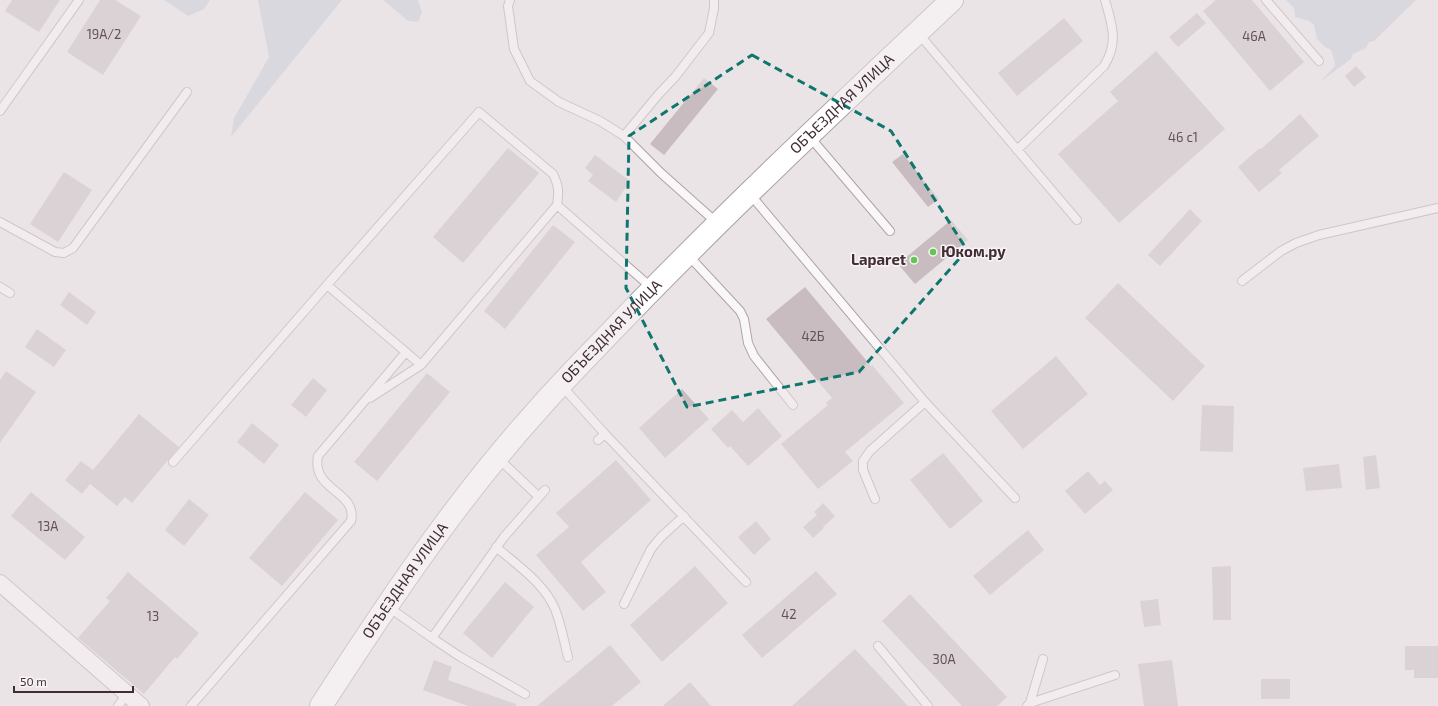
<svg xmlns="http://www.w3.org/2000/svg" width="1438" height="706" font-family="'Exo 2',sans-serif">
  <rect width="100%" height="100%" fill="#ebe4e7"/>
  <path fill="#c6c9d5" d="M164,0H210L204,9L188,16Z
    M258,0H342L231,137L234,118L269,57Z
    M383,0H418L422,13L418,22L408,21Z
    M1286,0H1416L1374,41L1369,42L1366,48L1353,54L1351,59L1320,82L1335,66L1334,59L1331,50L1325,47L1317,39L1314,25L1309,21L1295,17L1294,8Z"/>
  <path fill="#c8bcc0" d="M12,0H60L39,32L5,11Z
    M100,0H115L141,16L103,75L67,52Z
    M1216,0H1252L1304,62L1270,91L1203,11Z
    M1197,13L1206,23L1178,47L1169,37Z
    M1064,18L1083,41L1017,96L998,73Z
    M1156,51L1225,129L1119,223L1058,154L1118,101L1110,92Z
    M1356,66L1366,77L1354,87L1345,76Z
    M704,78L718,89L664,155L650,144Z
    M1300,114L1319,136L1279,170L1282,173L1259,192L1238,167L1260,148L1261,149Z
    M508,148L539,173L463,263L433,237Z
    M903,154L939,199L928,207L892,162Z
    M595,155L630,181L616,202L588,181L593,175L585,168Z
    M64,172L92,190L58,242L30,224Z
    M1190,209L1202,221L1160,266L1148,255Z
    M951,220L968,240L915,284L898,264Z
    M553,225L575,242L505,329L484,311Z
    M1118,283L1205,366L1173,401L1085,318Z
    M805,287L871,366L872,365L904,403L845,452L853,461L818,489L781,444L828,405L826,403L832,398L766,319Z
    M69,292L96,312L87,325L60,305Z
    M37,329L66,350L54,367L25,347Z
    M1056,356L1088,394L1023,449L991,411Z
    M6,371L36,392L0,443V380Z
    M427,373L450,392L377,481L354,462Z
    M313,378L327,390L306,417L291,405Z
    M682,389L709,419L665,458L639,428Z
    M1202,405L1234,406L1233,452L1200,451Z
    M758,408L782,436L748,466L730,446L728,448L711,429L732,410L743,422Z
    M139,414L179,447L132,503L125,497L117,506L90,484L82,494L65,480L81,461L93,470Z
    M252,423L279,445L264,464L237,442Z
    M943,453L983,501L950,529L910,480Z
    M1376,455L1380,488L1366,490L1363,457Z
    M616,460L651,500L581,562L606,592L583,611L536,555L569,527L556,513Z
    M1339,464L1342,488L1306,491L1303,468Z
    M1088,471L1100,485L1105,481L1113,490L1085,514L1065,491Z
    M31,492L85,537L65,560L11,516Z
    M305,492L338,520L282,586L249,558Z
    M189,499L209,515L184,546L165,530Z
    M823,503L835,516L823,527L824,528L813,538L803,527L817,515L814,512Z
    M756,521L771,539L754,555L738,537Z
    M1028,530L1044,550L990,595L973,576Z
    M695,566L728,603L662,662L630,625Z
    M1231,566V620H1213L1212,567Z
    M816,571L837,594L762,658L742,635Z
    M128,572L199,633L177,659L175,657L144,694L78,638L110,601L106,598Z
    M505,582L534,607L492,658L463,633Z
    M910,594L1007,697L997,706H962L882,621Z
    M1158,599L1161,625L1144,627L1140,601Z
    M610,645L641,682L612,706H537Z
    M1405,646H1438V678H1414V670H1405Z
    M855,649L908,706H792Z
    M434,660L452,667L448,680L516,704V706H468L423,690Z
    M1172,660L1178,706H1144L1138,664Z
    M1261,679H1290V699H1261Z
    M690,682L711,706H663Z"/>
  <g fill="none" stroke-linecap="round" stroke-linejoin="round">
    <defs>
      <path id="lane" d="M510,0L508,6L514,49L530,81L559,102L600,121L624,136L661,173L717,223
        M1266,0L1319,61
        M918,33L1077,220
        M0,111L79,0
        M624,136L658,95L675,77L709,33L714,8V0
        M809,136L890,231
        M1017,150L1104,66C1119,42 1112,25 1105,0
        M749,193L925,402L1015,498
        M0,222L55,252L64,253L73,248L187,92
        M688,255L740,311L744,319L748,343L754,356L793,405
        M1242,281L1281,251L1296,243L1319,235L1438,208
        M0,287L10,293
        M421,365L327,285L479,112L553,174C559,186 559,192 557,205
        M561,385L605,434L746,582
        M370,398L421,365L557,205L652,288
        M598,440L605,434
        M498,458L538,496
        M173,462L327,285
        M875,499L863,470V461L870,451L925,402
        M496,547C517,565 544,583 555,609C561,624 564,641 568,657
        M624,604L651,549L661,537L684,516
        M387,606L432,638L459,656L525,694
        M432,638L504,537L545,490
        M878,646L928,706
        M1030,703L1043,659
        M118,706L127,694
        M191,706L351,521C358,491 311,491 318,456L406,352
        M1027,706L1030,703L1115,675"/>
      <path id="street" d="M0,583L141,706"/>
      <g id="secondary">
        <path id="s1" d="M321,706C387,604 454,503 535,413C559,385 585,359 610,333C720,218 836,109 952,0"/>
      </g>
    </defs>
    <use href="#lane" stroke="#afa2a7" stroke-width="10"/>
    <use href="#street" stroke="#afa2a7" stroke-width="18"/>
    <use href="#secondary" stroke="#afa2a7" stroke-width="24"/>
    <use href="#lane" stroke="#faf7f8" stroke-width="8"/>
    <use href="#street" stroke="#faf7f8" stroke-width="16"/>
    <use href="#secondary" stroke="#fff" stroke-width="22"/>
  </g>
  <path d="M0 0H1438V706H0ZM752,55L891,131L967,250L859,372L687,407L626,288L629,136Z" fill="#ebe4e7" fill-opacity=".55" fill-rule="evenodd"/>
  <path fill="none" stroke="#0f766e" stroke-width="3" stroke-dasharray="8 5" stroke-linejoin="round" d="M752,55L891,131L967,250L859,372L687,407L626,288L629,136Z"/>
  <g fill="#60c752" stroke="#f8f4f6" stroke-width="1.5">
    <circle cx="933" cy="252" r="4"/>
    <circle cx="914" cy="260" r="4"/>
  </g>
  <g text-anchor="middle" stroke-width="3" stroke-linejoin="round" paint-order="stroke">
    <g font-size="13" fill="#645157">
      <text x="104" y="39">19А/2</text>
      <text x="1254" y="41">46А</text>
      <text x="1183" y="142">46 с1</text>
      <text x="813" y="341">42Б</text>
      <text x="48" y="531">13А</text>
      <text x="789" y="619">42</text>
      <text x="153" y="621">13</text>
      <text x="944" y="664">30А</text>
    </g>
    <g font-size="15" fill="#432d34" stroke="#f8f4f6">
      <text dy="5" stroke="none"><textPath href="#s1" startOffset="799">ОБЪЕЗДНАЯ УЛИЦА</textPath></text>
      <text dy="5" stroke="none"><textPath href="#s1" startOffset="475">ОБЪЕЗДНАЯ УЛИЦА</textPath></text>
      <text dy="5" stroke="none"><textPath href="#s1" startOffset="151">ОБЪЕЗДНАЯ УЛИЦА</textPath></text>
    </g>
    <g font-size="15" font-weight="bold" fill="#432d34" stroke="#f8f4f6" text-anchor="start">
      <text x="941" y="257">Юком.ру</text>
      <text x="906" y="265" text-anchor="end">Laparet</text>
    </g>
  </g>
  <path d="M14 686v6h119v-6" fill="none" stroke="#432d34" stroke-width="2"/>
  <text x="20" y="686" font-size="12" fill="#432d34" stroke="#f8f4f6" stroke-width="3" paint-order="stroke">50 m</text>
</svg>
